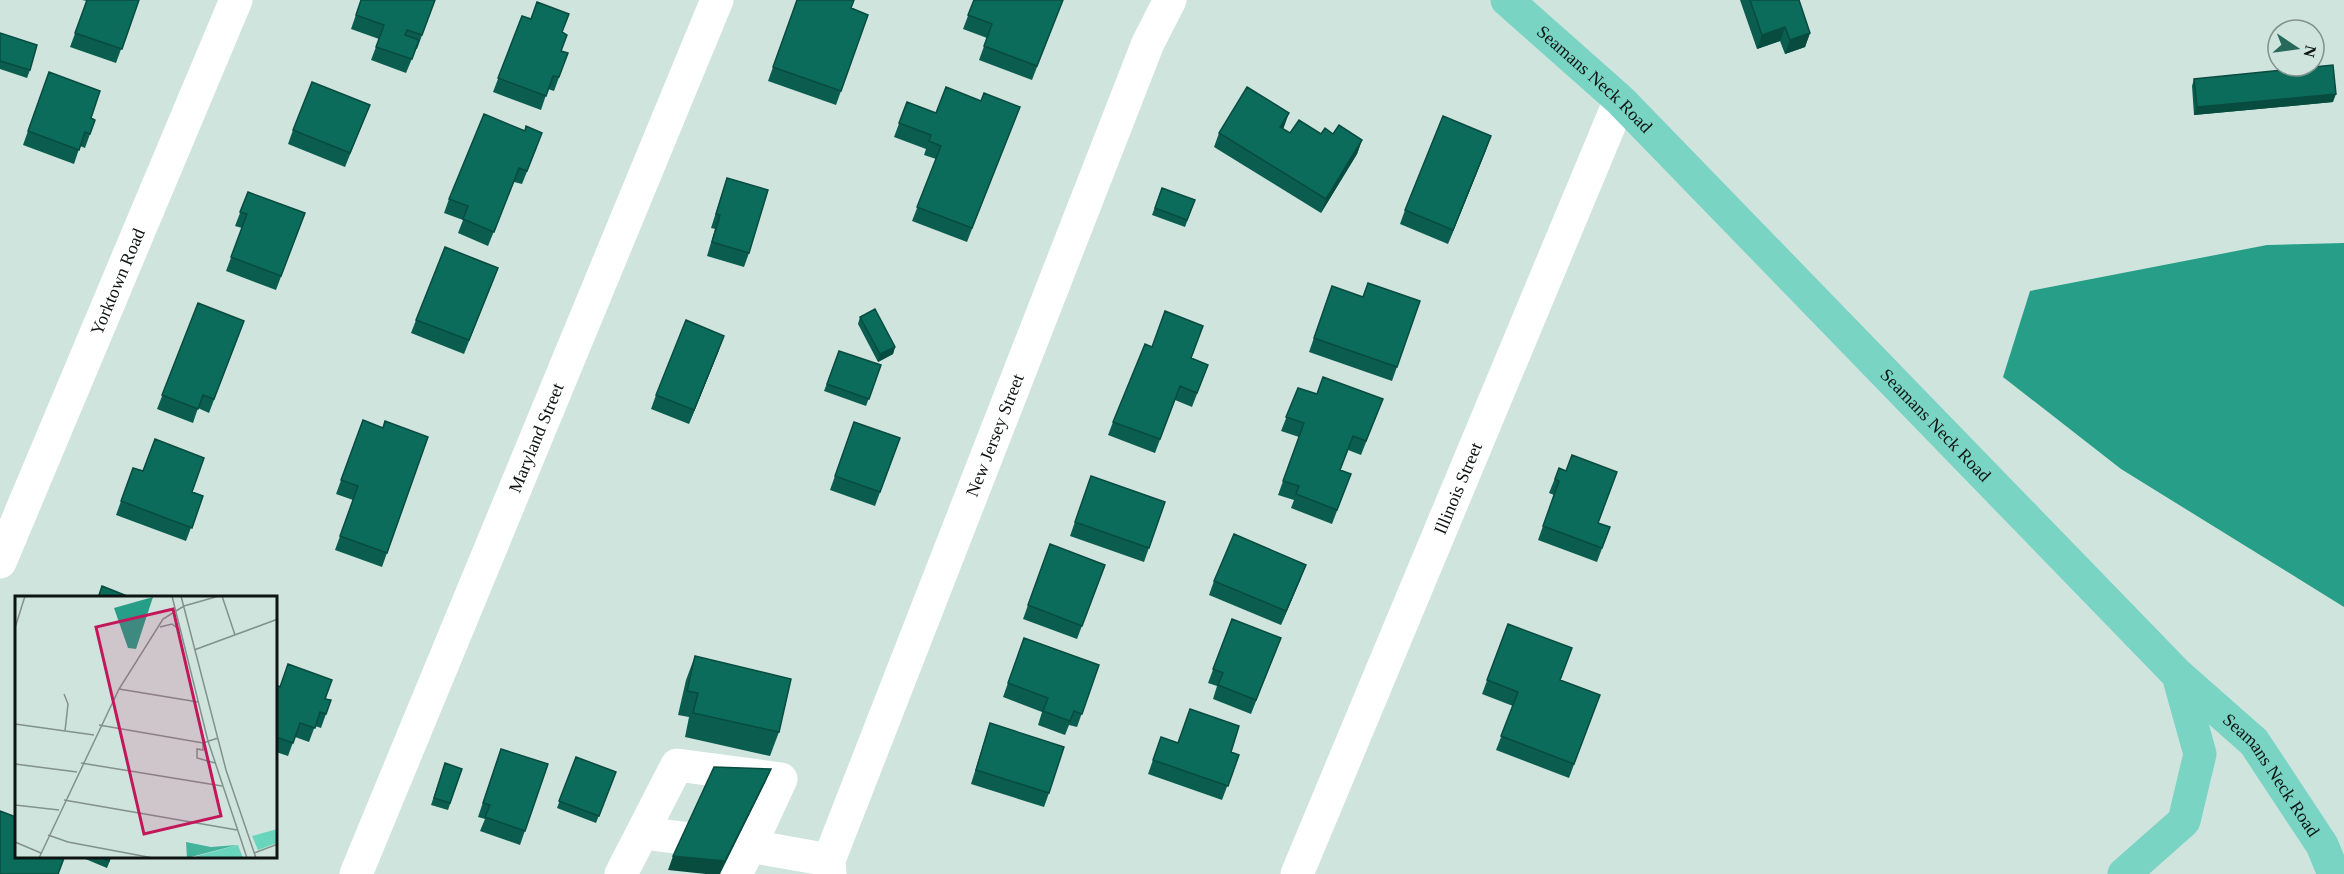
<svg xmlns="http://www.w3.org/2000/svg" width="2344" height="874" font-family="'Times New Roman',serif">
  <rect width="100%" height="100%" fill="#d0e4de"/>
  <path fill="#279e87" d="M2344,243V607L2121,469L2003,377L2030,291L2267,245Z"/>
  <g fill="none" stroke-linecap="round" stroke-linejoin="round">
    <g stroke="#fff" stroke-width="33">
      <path id="s1" d="M0,562L236,0"/>
      <path d="M643,833L683,838"/>
      <path d="M736,843L750,846L736,874"/>
      <path id="s2" d="M356,874L717,0"/>
      <path d="M621,874L677,765L781,779L750,846L829,860"/>
      <path id="s3" d="M830,874L829,860L1148,43L1170,0"/>
      <path id="s4" d="M1297,874L1620,100"/>
    </g>
    <g stroke="#79d4c4" stroke-width="33">
      <path id="s5" d="M1507,0L1620,100L2178,675L2254,742L2322,845L2334,874"/>
      <path d="M2124,874L2184,821L2200,754L2178,675"/>
    </g>
  </g>
  <path fill="#0a5d4f" d="M82,0H139L116,63L70,47L87,1Z
    M361,0H435L417,49H416L406,73L371,60L379,39L351,29Z
    M797,0L852,8L868,15L836,105L768,81Z
    M974,0H1063L1032,80L979,60L987,38L963,29Z
    M1740,0H1799L1810,33L1805,47L1785,54L1780,41L1757,49Z
    M522,16L562,33L561,51L568,53L554,91L548,89L541,110L493,92Z
    M0,33L30,70L27,78L0,69Z
    M49,72L91,118L95,120L85,148L80,146L74,164L23,145Z
    M2194,79L2333,102L2194,115L2192,86Z
    M907,102L936,113L1014,121L967,242L912,221L936,159L924,155L926,149L894,137Z
    M370,105L345,167L288,144L293,130Z
    M1284,127L1283,129L1290,133L1333,134L1362,140L1357,154L1321,213L1214,147L1219,133Z
    M537,147L522,184L514,182L488,246L458,233L463,220L444,213L449,199Z
    M1486,150L1448,244L1400,224L1405,210Z
    M727,178L749,253L744,267L707,256L715,229L711,228Z
    M1162,188L1195,200L1185,227L1152,215Z
    M248,192L305,213L276,290L226,271L242,228L235,226Z
    M498,268L464,354L411,333L416,320Z
    M1368,283L1420,301L1392,381L1309,352L1332,286L1363,297Z
    M198,303L244,321L209,413L198,408L193,423L157,409Z
    M860,317L895,347L893,354L878,362L858,324Z
    M719,350L689,424L651,409L656,395Z
    M839,351L881,365L866,406L824,391Z
    M1191,358L1208,365L1192,407L1175,400L1155,453L1108,435L1113,422Z
    M1298,388L1317,394L1383,399L1361,455L1348,450L1340,470L1351,474L1332,524L1291,508L1294,500L1278,495L1299,437L1281,431Z
    M363,420L383,428L428,437L382,567L335,550L353,500L336,494Z
    M854,422L900,438L875,506L830,490Z
    M133,468L203,496L186,541L116,515Z
    M1559,468L1599,523L1610,527L1597,562L1538,540L1554,495L1549,493Z
    M1091,476L1165,502L1144,562L1070,536Z
    M1050,544L1105,565L1077,639L1023,619Z
    M1301,578L1281,625L1209,595L1214,581Z
    M1232,619L1281,638L1251,714L1213,699L1217,686L1208,683Z
    M1508,624L1560,680L1600,695L1569,778L1496,750L1513,706L1482,694Z
    M1024,638L1099,665L1077,727L1069,725L1065,735L1038,725L1042,712L1003,697Z
    M695,656L779,732L770,756L685,737L689,717L678,715L686,680Z
    M276,685L331,700L321,728L315,726L309,742L295,737L288,756L276,752Z
    M990,723L1049,793L1044,807L971,784Z
    M1161,737L1178,743L1231,752L1239,755L1222,800L1148,774Z
    M501,749L548,764L520,845L480,831L485,819L478,817Z
    M576,757L616,772L596,823L557,808Z
    M445,763L462,769L448,810L431,805Z
    M83,858H111L107,868Z"/>
  <path fill="#084c40" d="M1785,27L1780,41L1757,49L1762,35Z
    M1810,33L1805,47L1785,54L1790,40Z
    M2336,94L2333,102L2194,115L2197,107Z
    M1289,113L1284,127L1275,141L1280,127Z
    M1491,136L1486,150L1448,244L1453,230Z
    M1362,140L1357,154L1321,213L1326,199Z
    M724,336L719,350L689,424L694,410Z
    M895,347L893,354L878,362L880,354Z
    M1306,565L1301,578L1281,625L1286,611Z
    M771,769L765,783L720,874H706L668,870L673,856Z"/>
  <path fill="#0c6c5c" stroke="#084c40" stroke-width="1.5" d="M87,0H139L122,49L75,33Z
    M361,0H435L422,35L407,30L405,35L419,40L412,59L376,47L384,25L356,15Z
    M797,0H854L851,8L868,15L841,91L773,67Z
    M974,0H1063L1037,66L984,46L992,24L968,15Z
    M1750,0H1799L1810,33L1790,40L1785,27L1762,35Z
    M537,2L569,14L562,32L567,35L561,51L568,53L559,77L553,76L546,96L498,78L522,16L531,19Z
    M0,33L37,45L30,70L0,61Z
    M2333,65L2336,94L2197,107L2194,79Z
    M49,72L100,91L91,118L95,120L90,134L85,132L79,150L28,131Z
    M312,82L370,105L350,153L293,130Z
    M946,87L981,101L984,93L1020,107L972,228L917,207L941,146L929,141L931,135L899,123L907,102L936,113Z
    M1247,87L1289,113L1280,127L1290,133L1299,120L1321,134L1325,128L1333,134L1339,125L1362,140L1326,199L1219,133Z
    M484,114L525,131L526,126L542,133L527,171L519,168L494,232L463,219L468,206L449,199Z
    M1443,116L1491,136L1453,230L1405,210Z
    M727,178L768,190L749,253L712,242L720,215L716,214Z
    M1162,188L1195,200L1187,220L1155,208Z
    M248,192L305,213L281,276L231,257L247,214L240,212Z
    M445,247L498,268L469,340L416,320Z
    M1368,283L1420,301L1397,367L1314,338L1332,286L1363,297Z
    M198,303L244,321L214,399L203,395L198,409L162,395Z
    M875,309L895,347L880,354L860,317Z
    M1165,311L1203,326L1191,358L1208,365L1197,393L1180,386L1160,439L1113,422L1145,344L1152,347Z
    M686,320L724,336L694,410L656,395Z
    M839,351L881,365L869,399L827,384Z
    M1323,377L1383,399L1366,441L1353,436L1340,470L1351,474L1337,510L1296,494L1299,486L1283,481L1304,423L1286,417L1298,388L1317,394Z
    M363,420L383,428L385,421L428,437L387,553L340,536L358,486L341,480Z
    M854,422L900,438L880,492L835,476Z
    M155,439L204,458L192,492L203,496L192,528L121,501L133,468L143,471Z
    M1572,455L1617,472L1598,523L1610,527L1602,548L1543,526L1559,481L1555,479L1559,468L1566,471Z
    M1091,476L1165,502L1149,548L1075,522Z
    M1234,534L1306,565L1286,611L1214,581Z
    M1050,544L1105,565L1082,626L1028,605Z
    M102,586L132,598H98Z
    M1232,619L1281,638L1256,700L1218,685L1223,673L1213,669Z
    M1508,624L1572,648L1560,680L1600,695L1574,764L1501,736L1518,692L1487,680Z
    M1024,638L1099,665L1082,714L1074,711L1070,721L1043,711L1048,698L1008,683Z
    M695,656L791,679L779,732L693,713L698,693L687,691Z
    M288,664L332,680L325,699L331,700L326,714L320,712L315,728L300,723L293,743L276,737V685L280,687Z
    M1190,709L1239,726L1231,752L1239,755L1228,786L1153,760L1161,737L1178,743Z
    M990,723L1064,747L1049,793L976,770Z
    M501,749L548,764L525,831L485,817L490,805L483,803Z
    M576,757L616,772L599,816L559,801Z
    M445,763L462,769L450,803L434,798Z
    M714,767L771,769L725,861L673,856Z
    M0,811L16,817V858H64L58,874H0Z
    M102,858H110L109,861Z"/>
  <g text-anchor="middle" stroke-width="6" stroke-linejoin="round" paint-order="stroke">
    <g font-size="18" fill="#0d1412" stroke="#d0e4de">
      <text dy="6" stroke="none"><textPath href="#s5" startOffset="118">Seamans Neck Road</textPath></text>
      <text dy="6" stroke="none"><textPath href="#s1" startOffset="304">Yorktown Road</textPath></text>
      <text dy="6" stroke="none"><textPath href="#s5" startOffset="604">Seamans Neck Road</textPath></text>
      <text dy="6" stroke="none"><textPath href="#s3" startOffset="470">New Jersey Street</textPath></text>
      <text dy="6" stroke="none"><textPath href="#s2" startOffset="472">Maryland Street</textPath></text>
      <text dy="6" stroke="none"><textPath href="#s4" startOffset="418">Illinois Street</textPath></text>
      <text dy="6" stroke="none"><textPath href="#s5" startOffset="1090">Seamans Neck Road</textPath></text>
    </g>
  </g>
  <g transform="translate(15 596)">
    <rect width="262" height="262" fill="#d0e4de"/>
    <path d="M262,233V247L243,254L237,240ZM223,249L228,262H180L182,260Z" fill="#6ad5bd"/>
    <path d="M171,246L196,251L222,249L172,262Z" fill="#43b39c"/>
    <path d="M138,1L121,53L113,52L99,12Z" fill="#279e87"/>
    <path fill="none" stroke="#82918c" stroke-width="1.5" d="M157,0L193,145L232,262M166,0L211,174L241,262M207,0L220,39M169,10L204,0M145,31L157,28L166,35M0,32L10,0M179,54L263,23M104,93L183,106M49,98L53,108L50,135M0,128L79,139M84,129L188,147L203,142M188,147V154L182,153V162L200,167M66,167L207,190M0,168L62,176M49,204L222,234M0,209L44,214M33,239L53,246L138,262M0,246L26,257M239,257L263,248M24,262L104,93L148,23L169,10"/>
    <path fill="#c2185b" fill-opacity="0.15" stroke="#c2185b" stroke-width="3" d="M158,13L206,220L129,238L81,31Z"/>
    <rect width="262" height="262" fill="none" stroke="#0d1412" stroke-width="3"/>
  </g>
  <g transform="translate(2296 48) rotate(103)"><circle r="28" fill="#d0e4de" stroke="#82918c" stroke-width="1.5"/>
  <path d="M0-4.5L10 22L0 15L-10 22Z" fill="#276a5c"/>
  <text y="-9" font-size="16" font-weight="bold" text-anchor="middle" fill="#0d1412">N</text>
  </g>
</svg>
